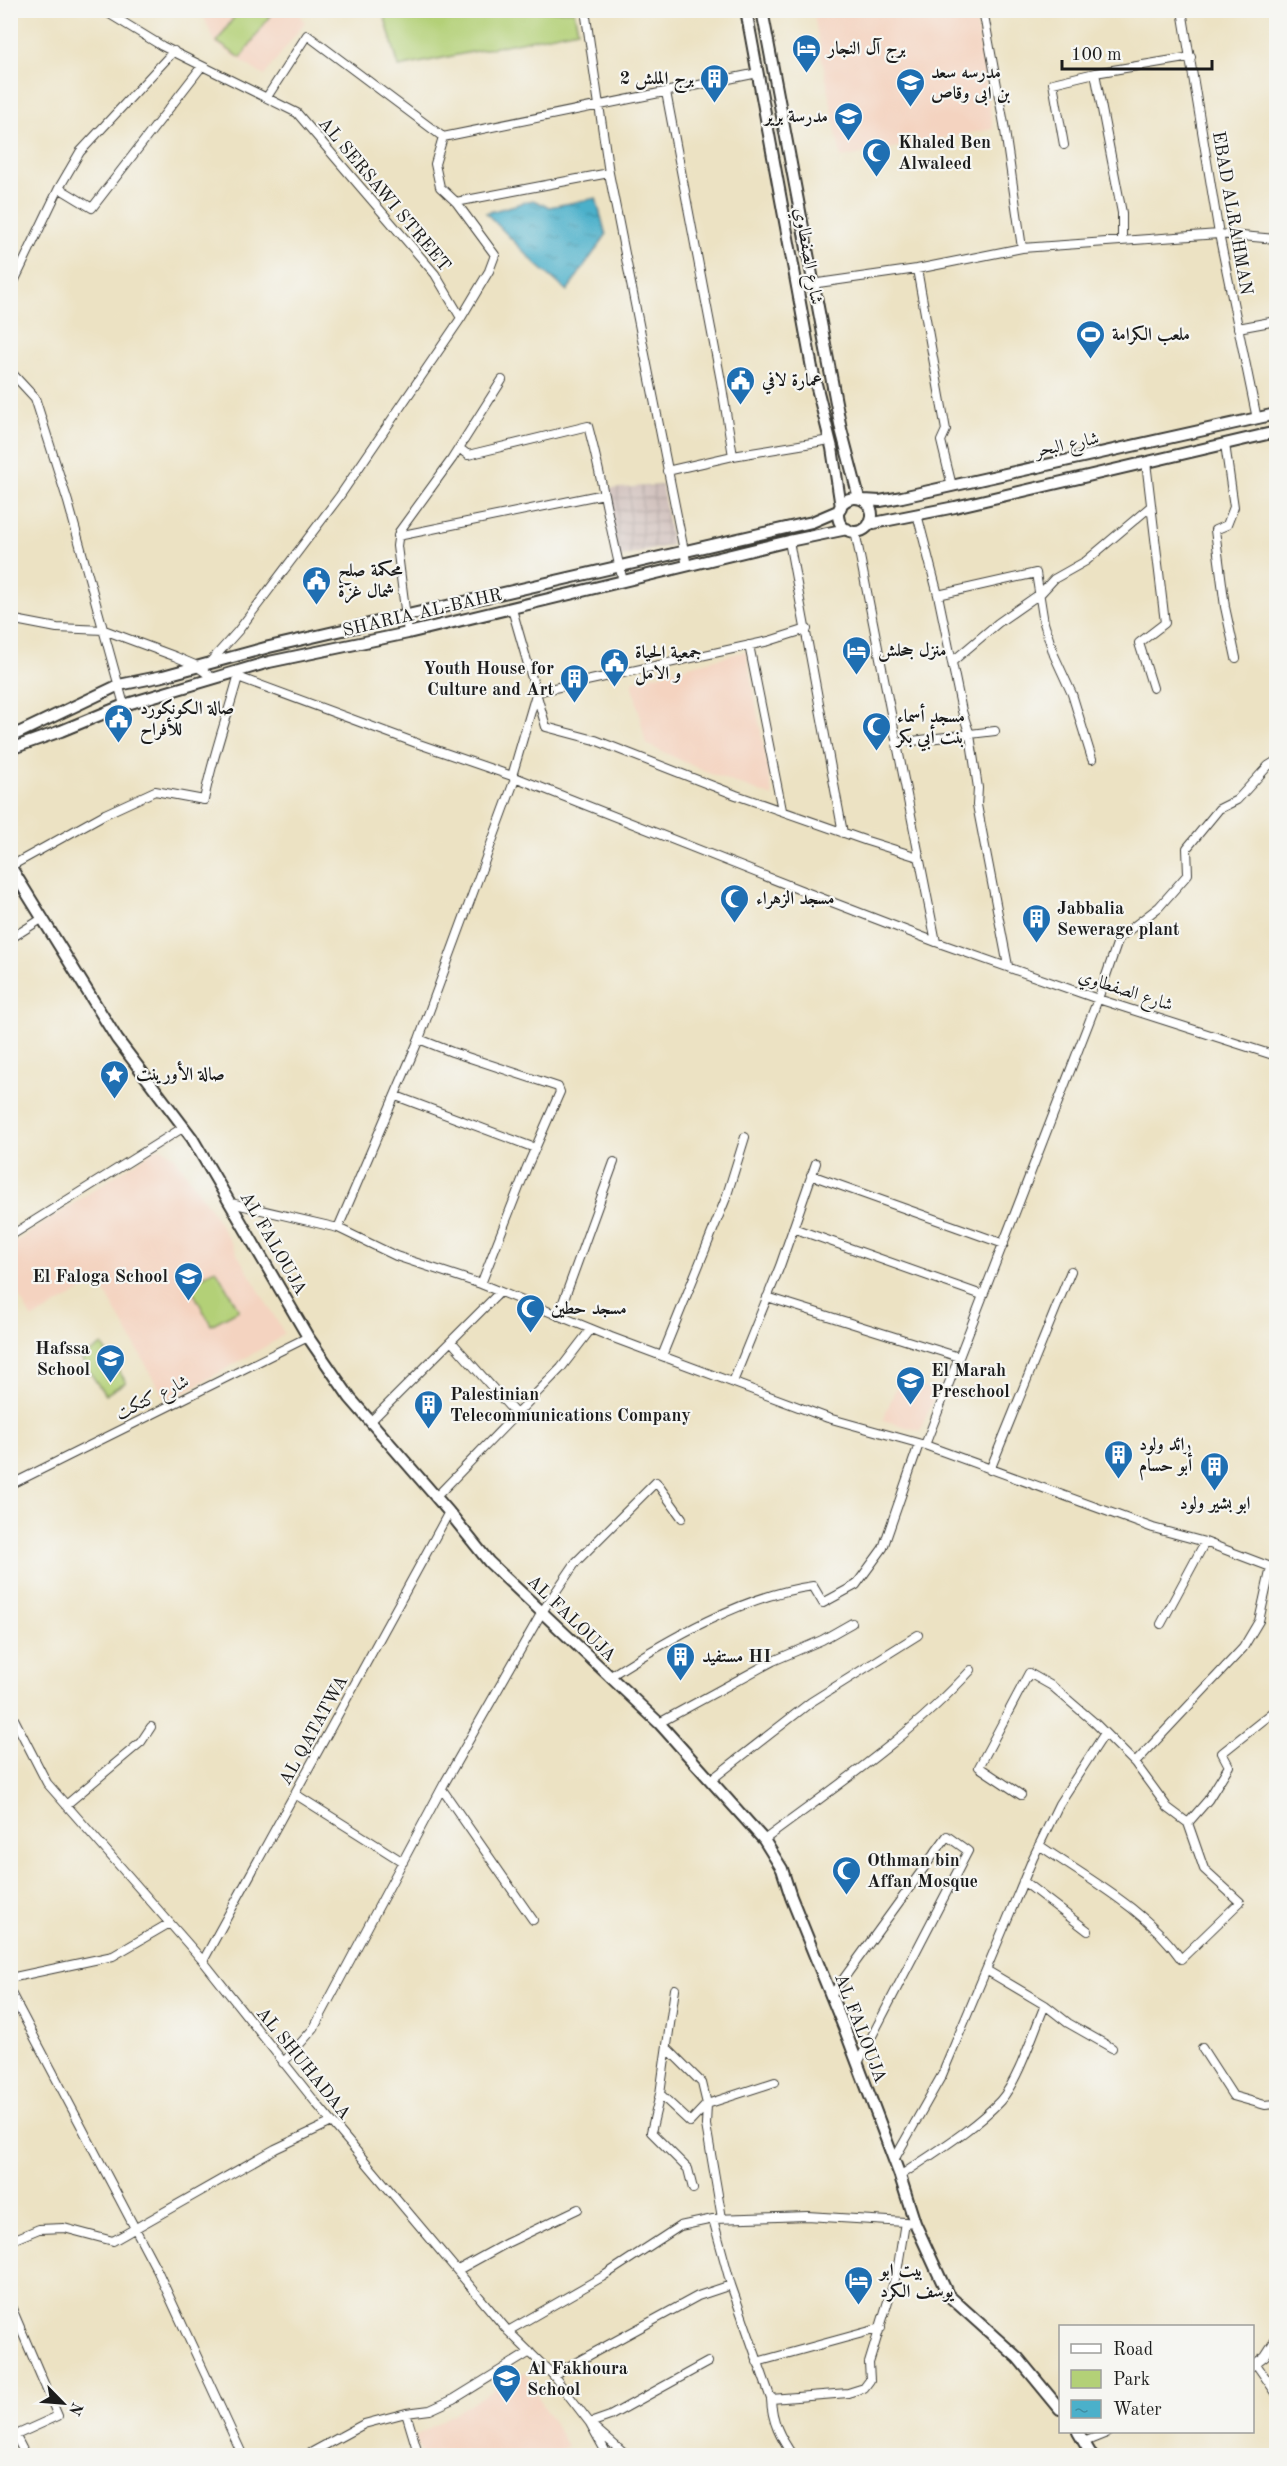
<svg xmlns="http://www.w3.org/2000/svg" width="1287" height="2466" font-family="'Old Standard TT',Amiri,serif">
  <defs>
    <pattern id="industrial-grid" width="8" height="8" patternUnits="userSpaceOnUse" patternTransform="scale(1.5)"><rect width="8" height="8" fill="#d0c0bc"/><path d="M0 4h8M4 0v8" fill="none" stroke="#b2a4a1"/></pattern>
    <pattern id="water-ripples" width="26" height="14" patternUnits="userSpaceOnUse" patternTransform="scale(1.5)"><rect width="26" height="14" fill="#4bb0ca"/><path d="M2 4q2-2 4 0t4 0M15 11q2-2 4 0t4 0" fill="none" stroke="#3e8ea3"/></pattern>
  </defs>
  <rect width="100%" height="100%" fill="#f6f6f2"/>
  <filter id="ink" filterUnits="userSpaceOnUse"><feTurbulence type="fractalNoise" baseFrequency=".0167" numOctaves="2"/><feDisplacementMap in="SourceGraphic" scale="12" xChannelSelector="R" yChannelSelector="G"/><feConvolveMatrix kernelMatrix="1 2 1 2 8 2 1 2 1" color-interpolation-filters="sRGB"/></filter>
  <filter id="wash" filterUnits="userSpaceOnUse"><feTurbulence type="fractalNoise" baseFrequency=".008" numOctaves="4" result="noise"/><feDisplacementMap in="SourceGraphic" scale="24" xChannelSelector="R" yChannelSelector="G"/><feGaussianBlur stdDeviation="1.35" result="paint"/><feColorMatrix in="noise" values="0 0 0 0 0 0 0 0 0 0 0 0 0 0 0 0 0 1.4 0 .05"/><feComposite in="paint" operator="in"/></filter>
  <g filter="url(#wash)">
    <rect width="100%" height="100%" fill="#ece2c3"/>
    <path fill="#f4d3c0" d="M201,11H298L305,22L264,76L216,44Z
      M813,11H975L993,129L841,158Z
      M746,651L773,797L706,772L646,744L632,681Z
      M157,1148H163L175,1157L212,1211L284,1333L275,1341L167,1402L99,1281L32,1319L11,1283V1245Z
      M899,1380L937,1391L920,1431L883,1420Z
      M524,2372L567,2446L554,2455H423L414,2437Z"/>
    <path fill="url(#industrial-grid)" d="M662,485L672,545L618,558L606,489Z"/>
    <path fill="#b3d077" stroke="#68764a" stroke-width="1.5" d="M238,11H273L241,58L217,42Z
      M383,11H574L578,30L399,67Z
      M216,1269L239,1310L211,1325L189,1284Z
      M102,1345L126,1382L105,1395L81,1359Z"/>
    <path fill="url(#water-ripples)" stroke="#346673" stroke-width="1.5" d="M596,198L606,235L567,291L537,265L486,213L533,200L549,207Z"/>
  </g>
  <g filter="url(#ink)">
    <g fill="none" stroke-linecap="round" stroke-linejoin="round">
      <defs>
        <path id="street" d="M103,10L162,46L297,113L435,274L461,318
          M585,10L609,173L687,566
          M983,10L1004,124L1022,248
          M1182,10L1219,234L1257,419
          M666,92L721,381L733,456L667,471
          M267,97L307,35L443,137
          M1064,145L1053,83L1095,73
          M59,188L80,152L174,51
          M456,202L609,173
          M1122,241V213L1095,73L1191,57
          M917,269L946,430L941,441L952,486
          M797,286L917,269L1022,248L1219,234L1276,239
          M10,290L59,188L92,208L202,66
          M1238,328L1276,321
          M10,371L35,398L68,502L124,705
          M1225,444L1234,507L1227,525L1215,530L1225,607L1236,658
          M459,448L468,455L588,426C602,477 610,530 623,581
          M733,456L830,440
          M1146,462L1165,623L1139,643L1153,688
          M917,514L938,595L962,711L970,735L978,788L977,805L1008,966
          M855,531L936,942
          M398,536L604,494
          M789,541L843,833
          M938,595L1036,573L1044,623L1054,655L1072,694L1092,759
          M512,609L546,727L595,740L736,795L867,841L918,857
          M10,619L57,628L104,630L174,656L195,665L213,678
          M408,633L397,546L399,532L452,459L502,380
          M749,645L782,810
          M211,661L238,631L339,497L461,318L489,271L495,255L456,202L440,187L435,164L443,137L758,73
          M953,661L998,623L1041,593L1054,579L1086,561L1150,507
          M239,671L238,677L419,744L512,776L803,891L936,942L1098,999L1276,1056
          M536,692L769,641L807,629
          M896,743L995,731
          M512,776L536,694
          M11,866L105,814L155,791L204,800C212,758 227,718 238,677
          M10,939L43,918
          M419,1039L452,1052L558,1087L560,1092L527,1167L481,1284
          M396,1096L535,1148
          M811,1175L1004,1244
          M231,1203L338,1228L396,1256L481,1284L611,1337L828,1418L925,1445L1153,1528L1205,1542L1276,1569
          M338,1228L419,1039L515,779
          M793,1228L982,1295
          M10,1236L184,1127
          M767,1297L959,1357
          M558,1316L614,1162
          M451,1341L515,1413
          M662,1356L726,1198L745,1137
          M733,1382L780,1266L816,1163
          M370,1422L499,1293
          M925,1445L1098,999L1119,938L1159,907L1188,874L1187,848L1219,809L1237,800L1268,766L1276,761
          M990,1470L1071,1271
          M10,1485L308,1337
          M435,1498L561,1368L591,1329
          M1161,1624L1205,1542
          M609,1677C667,1640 744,1595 813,1586L823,1603L856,1585L883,1548L919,1444
          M10,1711L47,1783L203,1961L316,2103L508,2331L553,2375L590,2423L608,2456
          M659,1723L773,1661L822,1640L852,1623
          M1135,1763L1243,1648L1259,1621L1271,1567
          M711,1780L811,1702L918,1635
          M442,1789L533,1920
          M295,1794L403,1862
          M1021,1795L979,1767L1029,1673L1052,1686L1095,1723L1135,1763L1168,1808L1188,1823L1204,1869L1240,1902L1181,1959C1146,1909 1088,1879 1039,1845
          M66,1805L141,1742L151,1727
          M1188,1823L1208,1800L1229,1766L1222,1753L1276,1710
          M764,1840C835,1787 911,1736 971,1670
          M1023,1881L1088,1931
          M203,1961L449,1512
          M986,1970L1045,2005L1068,2023L1112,2048
          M10,1978L113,1956L168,1924
          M10,1991L158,2272L243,2456
          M831,1996L947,1836L968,1851L858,2063
          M667,2048L702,2083L707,2104L706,2125L722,2218
          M1202,2048L1233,2096L1265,2105L1276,2104
          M283,2063L314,2028L444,1784L542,1612L576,1562L656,1482L682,1518
          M660,2094L675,1989
          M894,2160L942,2075L1033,1858L1059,1804L1105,1733
          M900,2176C932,2154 974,2129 1000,2101C1018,2081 1034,2031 1045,2005
          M693,2189L688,2169L651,2132L660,2094L690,2122L707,2104L775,2082
          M10,2241L39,2229L64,2228L113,2241L275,2149L332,2122
          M458,2270L507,2243L578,2209
          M731,2285L713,2219L807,2216L905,2222
          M10,2304L58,2416L16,2435
          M508,2331L602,2277L680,2226L713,2219
          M757,2362L881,2328
          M1256,2364L1276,2393
          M1252,2366L1265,2356L1276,2339
          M553,2375L698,2296L731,2285L771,2399
          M406,2413L419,2456
          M590,2423L610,2416L708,2362
          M10,2425L26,2456
          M595,2428L627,2456
          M1084,2442L1109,2432
          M305,2456L364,2424L406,2413L430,2410L454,2399L530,2352
          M793,2456C780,2437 772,2422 771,2399L848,2393L864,2388L870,2380L869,2363L897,2272L905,2222L915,2223"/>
        <path id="secondary" d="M746,10L812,368L832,448L841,507
          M762,10L841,429L859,498
          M838 515a17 17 0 1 1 34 0a17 17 0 1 1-34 0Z
          M864,500L880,501L902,497L1276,414
          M869,524L955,507L1276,432
          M10,737L119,685L163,676L269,647L812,522L840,510
          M10,749L61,731L124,705L269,662L408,633L789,541L847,529
          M10,866L117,1039L192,1138L308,1337L350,1398L449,1512L489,1562L659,1723L764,1840L782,1869L791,1897L845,2030L900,2176L915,2223L948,2295L1018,2358L1060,2409
          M1078,2432L1092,2456"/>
      </defs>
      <use href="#street" stroke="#3b3a35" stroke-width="10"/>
      <use href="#secondary" stroke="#3b3a35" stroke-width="14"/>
      <use href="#street" stroke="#fff" stroke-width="8"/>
      <use href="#secondary" stroke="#fff" stroke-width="10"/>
    </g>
  </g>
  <defs>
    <symbol id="hotel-pin" viewBox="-11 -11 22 30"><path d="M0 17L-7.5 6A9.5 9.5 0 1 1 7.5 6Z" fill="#1f6fb2" stroke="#f6f6f2"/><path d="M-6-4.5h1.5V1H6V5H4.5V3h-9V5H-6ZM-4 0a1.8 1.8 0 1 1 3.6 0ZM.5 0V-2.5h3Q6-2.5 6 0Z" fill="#fff"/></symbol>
    <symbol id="building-pin" viewBox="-11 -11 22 30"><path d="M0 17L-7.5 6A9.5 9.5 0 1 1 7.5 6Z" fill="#1f6fb2" stroke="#f6f6f2"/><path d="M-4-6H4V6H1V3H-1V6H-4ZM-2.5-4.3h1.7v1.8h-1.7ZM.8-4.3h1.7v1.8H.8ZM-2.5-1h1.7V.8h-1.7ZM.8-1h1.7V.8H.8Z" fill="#fff"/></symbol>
    <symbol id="school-pin" viewBox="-11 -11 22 30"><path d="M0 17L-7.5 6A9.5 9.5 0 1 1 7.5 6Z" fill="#1f6fb2" stroke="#f6f6f2"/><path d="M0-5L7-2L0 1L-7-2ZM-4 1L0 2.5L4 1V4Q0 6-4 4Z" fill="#fff"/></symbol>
    <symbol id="mosque-pin" viewBox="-11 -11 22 30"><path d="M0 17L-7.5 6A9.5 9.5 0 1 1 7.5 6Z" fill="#1f6fb2" stroke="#f6f6f2"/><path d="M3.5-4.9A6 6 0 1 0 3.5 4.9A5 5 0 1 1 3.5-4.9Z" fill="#fff"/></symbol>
    <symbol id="stadium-pin" viewBox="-11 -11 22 30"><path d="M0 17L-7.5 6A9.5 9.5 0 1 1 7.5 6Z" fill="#1f6fb2" stroke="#f6f6f2"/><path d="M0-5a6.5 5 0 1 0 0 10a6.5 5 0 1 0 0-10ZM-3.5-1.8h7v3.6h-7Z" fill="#fff"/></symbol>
    <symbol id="civic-pin" viewBox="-11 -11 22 30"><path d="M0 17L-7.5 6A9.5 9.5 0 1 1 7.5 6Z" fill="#1f6fb2" stroke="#f6f6f2"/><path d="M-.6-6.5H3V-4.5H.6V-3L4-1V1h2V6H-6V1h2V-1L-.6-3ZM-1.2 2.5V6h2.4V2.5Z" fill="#fff"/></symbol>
    <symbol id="sight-pin" viewBox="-11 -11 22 30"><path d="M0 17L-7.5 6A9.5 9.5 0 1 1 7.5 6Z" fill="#1f6fb2" stroke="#f6f6f2"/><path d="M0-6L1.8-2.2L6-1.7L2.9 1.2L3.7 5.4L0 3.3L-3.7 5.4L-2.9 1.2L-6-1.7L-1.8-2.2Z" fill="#fff"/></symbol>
  </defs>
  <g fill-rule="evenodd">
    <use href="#hotel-pin" x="790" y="32" width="33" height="45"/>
    <use href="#building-pin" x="698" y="62" width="33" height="45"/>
    <use href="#school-pin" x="894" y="66" width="33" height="45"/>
    <use href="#school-pin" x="832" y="100" width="33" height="45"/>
    <use href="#mosque-pin" x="860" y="136" width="33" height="45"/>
    <use href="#stadium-pin" x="1074" y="318" width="33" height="45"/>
    <use href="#civic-pin" x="724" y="364" width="33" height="45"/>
    <use href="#civic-pin" x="300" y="564" width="33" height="45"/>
    <use href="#hotel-pin" x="840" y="634" width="33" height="45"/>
    <use href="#civic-pin" x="598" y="646" width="33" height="45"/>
    <use href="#building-pin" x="558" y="662" width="33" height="45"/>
    <use href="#civic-pin" x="102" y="702" width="33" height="45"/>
    <use href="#mosque-pin" x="860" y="710" width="33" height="45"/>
    <use href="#mosque-pin" x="718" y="882" width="33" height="45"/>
    <use href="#building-pin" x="1020" y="902" width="33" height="45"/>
    <use href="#sight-pin" x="98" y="1058" width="33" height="45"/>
    <use href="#school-pin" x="172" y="1260" width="33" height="45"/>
    <use href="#mosque-pin" x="514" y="1292" width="33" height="45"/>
    <use href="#school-pin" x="94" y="1342" width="33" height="45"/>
    <use href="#school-pin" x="894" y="1364" width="33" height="45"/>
    <use href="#building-pin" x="412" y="1388" width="33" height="45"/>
    <use href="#building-pin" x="1102" y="1438" width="33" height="45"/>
    <use href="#building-pin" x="1198" y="1450" width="33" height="45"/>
    <use href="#building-pin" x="664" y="1640" width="33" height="45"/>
    <use href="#mosque-pin" x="830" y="1854" width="33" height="45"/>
    <use href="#hotel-pin" x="842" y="2264" width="33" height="45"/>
    <use href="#school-pin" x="490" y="2362" width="33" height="45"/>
  </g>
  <g text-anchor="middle" stroke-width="4.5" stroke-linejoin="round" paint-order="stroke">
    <g font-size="18" font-weight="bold" fill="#1c1c1c" stroke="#f6f6f2" text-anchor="start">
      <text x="828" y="54">برج آل النجار</text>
      <text x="931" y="78">مدرسه سعد<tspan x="931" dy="21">بن ابى وقاص</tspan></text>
      <text x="694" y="84" text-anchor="end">برج الملش 2</text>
      <text x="828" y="122" text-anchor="end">مدرسة برير</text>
      <text x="898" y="148">Khaled Ben<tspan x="898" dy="21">Alwaleed</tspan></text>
      <text x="1112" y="340">ملعب الكرامة</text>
      <text x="762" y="386">عمارة لافي</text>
      <text x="338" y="576">محكمة صلح<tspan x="338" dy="21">شمال غزة</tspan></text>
      <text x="878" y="656">منزل جحلش</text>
      <text x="635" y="658">جمعية الحياة<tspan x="635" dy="21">و الامل</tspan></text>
      <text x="554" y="674" text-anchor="end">Youth House for<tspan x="554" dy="21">Culture and Art</tspan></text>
      <text x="140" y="714">صالة الكونكورد<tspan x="140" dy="21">للأفراح</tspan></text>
      <text x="897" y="722">مسجد أسماء<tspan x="897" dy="21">بنت أبي بكر</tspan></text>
      <text x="756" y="904">مسجد الزهراء</text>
      <text x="1057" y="914">Jabbalia<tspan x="1057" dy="21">Sewerage plant</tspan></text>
      <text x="136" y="1080">صالة الأورينت</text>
      <text x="168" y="1282" text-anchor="end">El Faloga School</text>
      <text x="551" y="1314">مسجد حطين</text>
      <text x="90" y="1354" text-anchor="end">Hafssa<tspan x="90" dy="21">School</tspan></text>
      <text x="931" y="1376">El Marah<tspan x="931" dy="21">Preschool</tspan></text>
      <text x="450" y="1400">Palestinian<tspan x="450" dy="21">Telecommunications Company</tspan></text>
      <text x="1139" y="1450">رائد ولود<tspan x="1139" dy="21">أبو حسام</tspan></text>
      <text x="1215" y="1509" text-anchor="middle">ابو بشير ولود</text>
      <text x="702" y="1662">مستفيد HI</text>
      <text x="867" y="1866">Othman bin<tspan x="867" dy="21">Affan Mosque</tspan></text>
      <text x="880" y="2276">بيت ابو<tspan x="880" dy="21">يوسف الكرد</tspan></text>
      <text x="527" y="2374">Al Fakhoura<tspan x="527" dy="21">School</tspan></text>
    </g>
    <g font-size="18" fill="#1c1c1c" stroke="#f6f6f2">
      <text transform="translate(385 194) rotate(50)" y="6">AL SERSAWI STREET</text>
      <text transform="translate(1233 213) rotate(80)" y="6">EBAD ALRAHMAN</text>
      <text transform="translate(809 256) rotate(80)" y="6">شارع الصفطاوي</text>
      <text transform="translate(1067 444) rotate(-12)" y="6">شارع البحر</text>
      <text transform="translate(422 612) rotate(-13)" y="6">SHARIA AL-BAHR</text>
      <text transform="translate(1126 990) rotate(18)" y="6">شارع الصفطاوي</text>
      <text transform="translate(274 1243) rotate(60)" y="6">AL FALOUJA</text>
      <text transform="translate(152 1397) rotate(-26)" y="6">شارع كتكت</text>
      <text transform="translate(572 1618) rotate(44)" y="6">AL FALOUJA</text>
      <text transform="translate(313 1730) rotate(-61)" y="6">AL QATATWA</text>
      <text transform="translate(861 2028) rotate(69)" y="6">AL FALOUJA</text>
      <text transform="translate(304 2063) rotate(51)" y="6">AL SHUHADAA</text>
    </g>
  </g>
  <rect width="1287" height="2466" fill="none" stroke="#f6f6f2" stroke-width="36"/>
  <rect x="1059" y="2325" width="195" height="108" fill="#f6f6f2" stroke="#9f9f9c" stroke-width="1.5"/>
  <rect x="1071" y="2344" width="30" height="9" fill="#ffffff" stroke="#9f9f9c" stroke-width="1.5"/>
  <text x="1113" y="2355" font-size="18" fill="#1c1c1c">Road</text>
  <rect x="1071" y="2370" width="30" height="18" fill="#b3d077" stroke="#9f9f9c" stroke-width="1.5"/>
  <text x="1113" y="2385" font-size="18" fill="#1c1c1c">Park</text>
  <rect x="1071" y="2400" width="30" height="18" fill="url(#water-ripples)" stroke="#9f9f9c" stroke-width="1.5"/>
  <text x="1113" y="2415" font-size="18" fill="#1c1c1c">Water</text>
  <g transform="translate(63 2403) rotate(115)" stroke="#f6f6f2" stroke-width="4.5" paint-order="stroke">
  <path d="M0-4.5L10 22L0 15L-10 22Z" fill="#1c1c1c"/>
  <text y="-9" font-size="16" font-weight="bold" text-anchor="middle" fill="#1c1c1c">N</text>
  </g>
  <path d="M1062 60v9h150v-9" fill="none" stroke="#1c1c1c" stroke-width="3"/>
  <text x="1071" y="60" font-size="18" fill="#1c1c1c" stroke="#f6f6f2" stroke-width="4.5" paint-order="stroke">100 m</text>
</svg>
